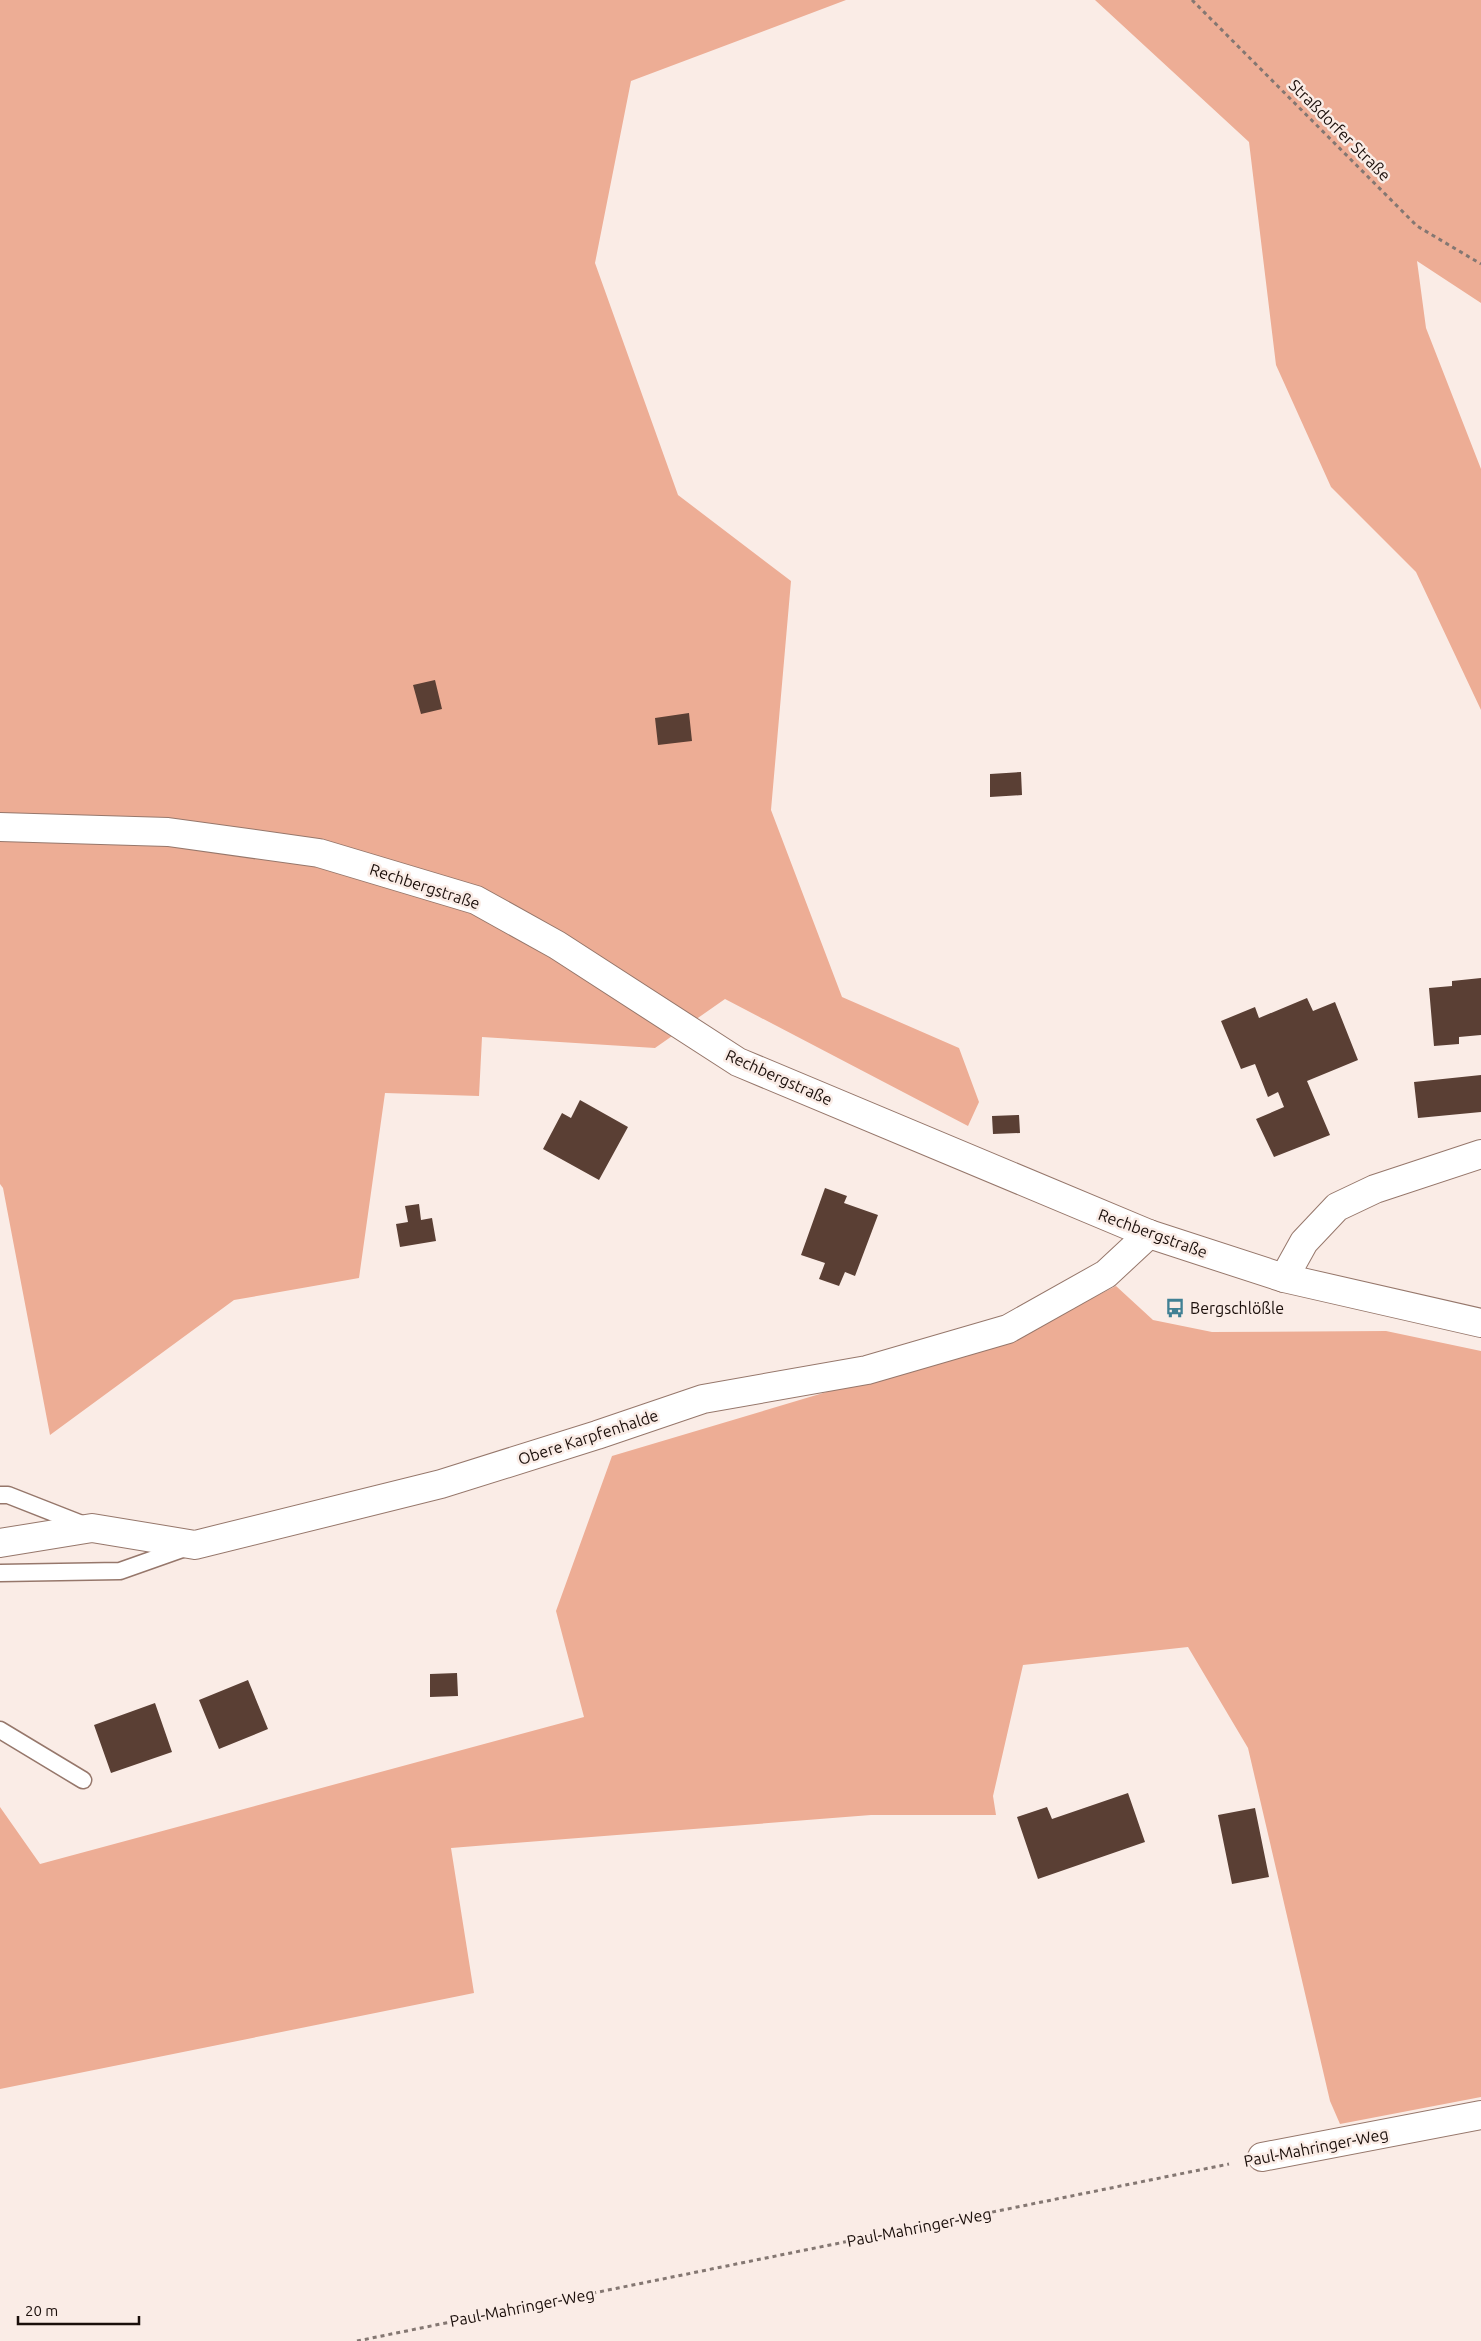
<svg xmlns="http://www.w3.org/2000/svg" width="1481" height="2341" font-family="Ubuntu,sans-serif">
  <rect width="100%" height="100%" fill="#faece6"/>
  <path fill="#edad95" d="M0,0H846L631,81L595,263L678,495L791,581L771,810L842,997L959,1048L979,1102L968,1126L725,999L655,1048L482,1037L479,1096L385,1093L359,1278L234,1300L50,1435L3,1188L0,1184Z
    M1095,0H1481V303L1417,261L1426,328L1481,469V710L1416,572L1331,487L1276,365L1249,142Z
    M1116,1286L1153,1320L1212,1332L1386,1331L1481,1351V2097L1340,2124L1330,2101L1248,1748L1188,1647L1023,1665L993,1796L996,1815H871L451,1848L474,1993L0,2089V1807L40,1864L584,1717L556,1611L612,1456L870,1379L1078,1305Z"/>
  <path fill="#5a3f34" d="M435,680L442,709L421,714L413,685Z
    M689,713L692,741L658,745L655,718Z
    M1021,772L1022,795L990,797V774Z
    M1481,978V1035L1459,1037V1044L1434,1046L1429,988L1452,986V981Z
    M1307,998L1313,1011L1335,1002L1358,1060L1307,1081L1330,1135L1274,1157L1256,1119L1284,1107L1278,1092L1268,1097L1255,1064L1241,1069L1221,1021L1255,1007L1259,1018Z
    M1481,1075V1112L1418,1118L1414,1082Z
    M580,1100L628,1127L599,1180L543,1149L562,1113L571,1118Z
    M1019,1115L1020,1133L993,1134L992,1116Z
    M825,1188L847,1196L844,1203L878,1215L855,1276L845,1272L839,1286L819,1279L825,1263L801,1255Z
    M419,1204L421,1220L432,1218L436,1241L400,1247L396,1224L408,1222L405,1206Z
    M457,1673L458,1696L430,1697V1674Z
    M248,1680L268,1729L219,1749L199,1700Z
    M155,1703L172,1752L111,1773L94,1725Z
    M1128,1793L1145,1842L1038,1879L1017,1817L1047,1807L1052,1819Z
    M1255,1808L1269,1877L1232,1884L1218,1815Z"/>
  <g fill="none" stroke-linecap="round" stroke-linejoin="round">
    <defs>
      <path id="service" d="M0,1495H8L87,1526
        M0,1573L120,1571L188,1547
        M0,1730L83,1780"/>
      <path id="minor" d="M1284,1278L1304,1242L1337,1207L1375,1189L1481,1154
        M0,1543L92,1528L195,1545L441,1484L597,1435L703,1399L867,1370L1008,1329L1106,1274L1149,1234
        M1262,2157L1481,2115"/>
      <path id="secondary" d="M0,827L168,832L319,853L476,900L557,945L738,1062L1149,1234L1284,1278L1481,1323"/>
    </defs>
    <use href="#service" stroke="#96776b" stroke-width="19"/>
    <use href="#minor" stroke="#96776b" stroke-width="30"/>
    <use href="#secondary" stroke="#96776b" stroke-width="30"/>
    <path stroke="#847772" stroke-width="3" stroke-dasharray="4 4" stroke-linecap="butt" d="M1192,0L1417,226L1481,264
      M357,2341L1229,2164"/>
    <use href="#service" stroke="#fff" stroke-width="16"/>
    <use href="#minor" stroke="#fff" stroke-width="28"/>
    <use href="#secondary" stroke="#fff" stroke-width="28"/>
  </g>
  <defs>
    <symbol id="bus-bare" viewBox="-9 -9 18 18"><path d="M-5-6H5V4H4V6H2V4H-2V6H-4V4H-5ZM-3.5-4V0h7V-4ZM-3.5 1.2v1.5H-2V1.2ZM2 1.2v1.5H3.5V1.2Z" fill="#418094" stroke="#faece6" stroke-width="2.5" paint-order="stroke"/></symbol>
  </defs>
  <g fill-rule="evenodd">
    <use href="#bus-bare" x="1161" y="1294" width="28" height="28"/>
  </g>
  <g text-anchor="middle" stroke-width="5" stroke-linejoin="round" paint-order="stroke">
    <g font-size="16" fill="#1a0e0a" stroke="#faece6">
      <text transform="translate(1340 130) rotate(45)" y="6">Straßdorfer Straße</text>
      <text transform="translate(425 886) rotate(18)" y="6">Rechbergstraße</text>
      <text transform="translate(779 1077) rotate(24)" y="6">Rechbergstraße</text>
      <text transform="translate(1153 1233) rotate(20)" y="6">Rechbergstraße</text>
      <text transform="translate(588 1437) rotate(-18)" y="6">Obere Karpfenhalde</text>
      <text transform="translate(1316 2147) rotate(-11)" y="6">Paul-Mahringer-Weg</text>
      <text transform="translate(919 2227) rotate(-11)" y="6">Paul-Mahringer-Weg</text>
      <text transform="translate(522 2307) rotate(-11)" y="6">Paul-Mahringer-Weg</text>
    </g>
    <g font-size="16" fill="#1a0e0a" stroke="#faece6" text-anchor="start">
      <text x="1190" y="1314">Bergschlößle</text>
    </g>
  </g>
  <path d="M18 2316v8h121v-8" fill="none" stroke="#1a0e0a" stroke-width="2.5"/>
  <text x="25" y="2316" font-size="15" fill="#1a0e0a" stroke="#faece6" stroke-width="4" paint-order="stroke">20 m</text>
</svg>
